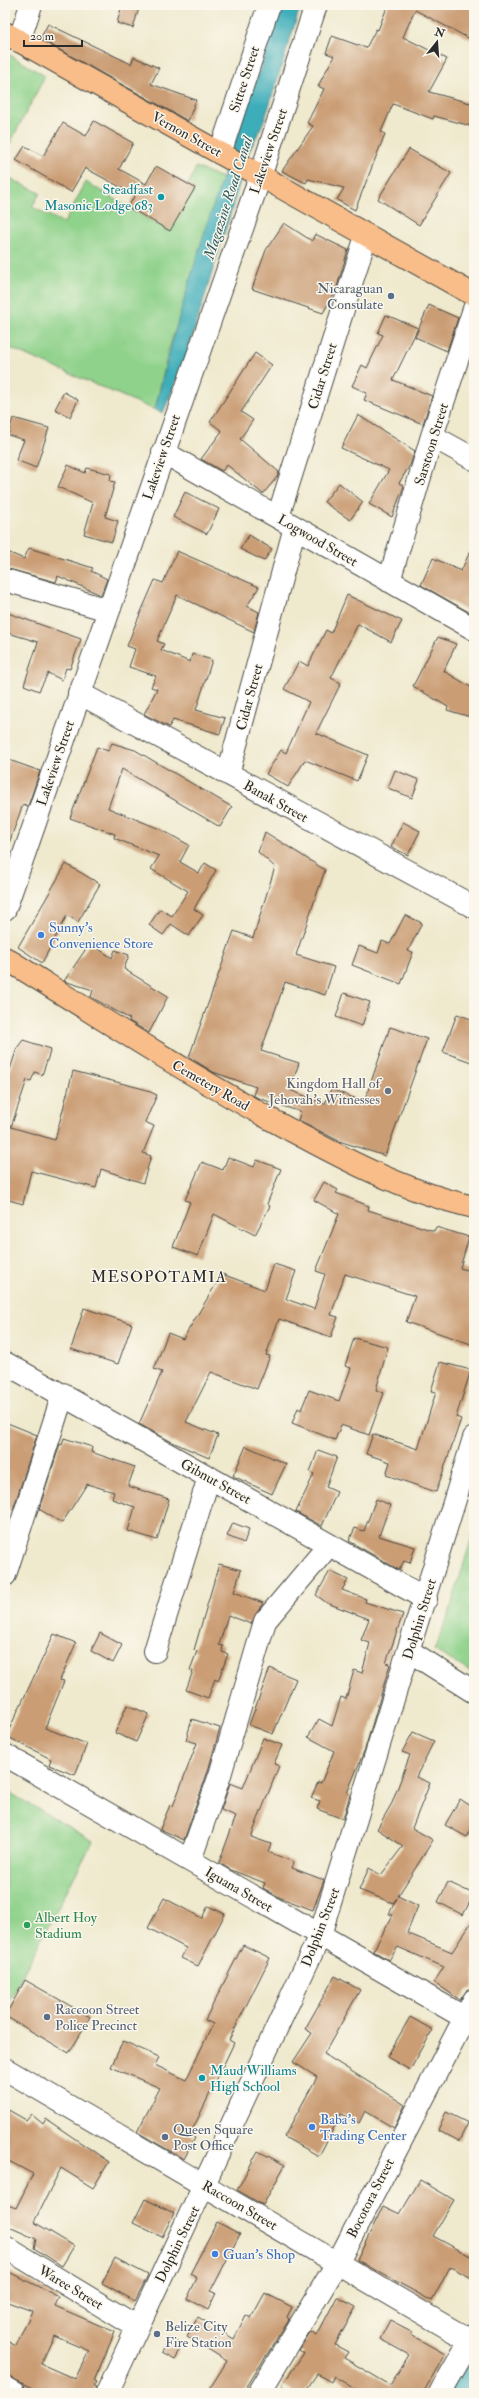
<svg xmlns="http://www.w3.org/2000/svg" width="479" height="2398" font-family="'IM FELL Double Pica',serif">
  <rect width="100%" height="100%" fill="#fbf7ec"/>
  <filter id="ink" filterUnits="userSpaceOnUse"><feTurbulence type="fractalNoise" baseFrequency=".025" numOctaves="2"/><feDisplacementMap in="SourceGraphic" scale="8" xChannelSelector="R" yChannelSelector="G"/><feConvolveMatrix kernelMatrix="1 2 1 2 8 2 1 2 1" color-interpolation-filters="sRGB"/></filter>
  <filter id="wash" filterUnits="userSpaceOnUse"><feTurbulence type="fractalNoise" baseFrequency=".012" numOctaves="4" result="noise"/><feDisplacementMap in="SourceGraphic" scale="16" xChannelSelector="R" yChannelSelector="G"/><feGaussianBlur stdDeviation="0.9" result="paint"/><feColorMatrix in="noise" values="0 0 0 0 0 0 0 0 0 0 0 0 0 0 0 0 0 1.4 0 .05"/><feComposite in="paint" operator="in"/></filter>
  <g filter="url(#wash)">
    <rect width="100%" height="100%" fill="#efe9cd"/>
    <path fill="#8fd28b" stroke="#5d7e5b" d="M5,52L45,76L5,153Z
      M196,167L224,179L168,352L155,410L5,346V176L40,193L32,207L64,223L86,182L168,231Z
      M474,1530V1674L434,1650L449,1613Z
      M5,1790L93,1841L5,2008Z"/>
    <path fill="#3dadba" stroke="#346c72" d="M282,5H301L265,119L249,152L186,358L163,413L155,410C187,272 236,138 282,5Z"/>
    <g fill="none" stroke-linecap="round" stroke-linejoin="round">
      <path stroke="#3dadba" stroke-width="20" d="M458,2393L474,2365"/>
    </g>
    <g id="blocks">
      <path fill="#ca9d75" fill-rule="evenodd" d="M122,5H140L133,28L117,23Z
        M388,5H474V41L415,10L403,37L447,59L429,92L474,104V115L471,126L434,116L433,119L393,104L381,132L385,134L355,210L337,200L344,188L308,179L306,183L282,171L313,126L307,123L324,89L318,86L334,56L326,53L332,36L366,48L376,29L378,30Z
        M48,24L131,64L134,57L159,68L151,84L196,100L188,121L40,39Z
        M94,121L133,143L119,169L146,184L156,166L195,188L170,231L128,207L135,195L85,168L71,192L16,160L25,146L43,156L63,123L86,136Z
        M409,149L451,173L419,225L378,199Z
        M284,223L312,241L315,234L348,250L336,290L323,313L252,289L266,250Z
        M429,305L458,318L447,351L415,337Z
        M386,315L418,328L393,380L432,396L423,424L364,400L367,393L352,386L362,365L367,368L383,335L378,333Z
        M255,353L272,365L241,412L253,420L240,439L279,472L277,477L263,494L227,465L222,471L201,459L222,431L210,422Z
        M64,392L78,400L70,417L55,409Z
        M358,415L415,451L410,465L399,483L404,486L392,517L369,504L389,470L341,448Z
        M13,418L49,428L36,468L16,460L24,440L8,435Z
        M68,465L85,473L87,468L111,474L110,481L115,482L105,517L118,521L112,542L84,534L93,503L58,487Z
        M339,483L363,502L350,520L324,502Z
        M185,492L219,509L207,534L173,517Z
        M249,535L272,549L264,561L240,549Z
        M474,543V615L421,585L433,558L461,571Z
        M29,548L93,568L91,571L107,579L101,595L58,576L56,582L5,568V551L24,559Z
        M177,551L259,587L247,606L259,612L254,632L177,595L157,641L164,644L161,650L190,662L192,654L212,660L196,710L225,718L220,734L173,720L169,727L144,714L157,689L151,687L156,676L129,667L135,649L127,646L134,628L155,580L163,583Z
        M347,595L402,621L391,642L358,624L331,678L341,683L316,733L368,755L357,781L305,760L288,787L266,774L281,750L286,753L309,702L284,689L299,661L308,666L326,630L331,633Z
        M5,612L81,639L70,669L66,668L62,680L48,673L39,691L24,685L38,642L5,632Z
        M438,637L456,644L444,671L474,689V718L447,710L448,707L413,686Z
        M112,743L135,750L232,807L220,827L122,769L108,808L160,829L189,845L180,862L199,873L205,863L216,870L194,909L203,915L189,936L171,924L163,935L149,925L160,909L172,916L188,891L151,869L159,856L114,838L115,834L70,818L97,747L108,751Z
        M9,760L40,771L28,806L23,804L7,849L5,848V771Z
        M395,770L419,780L412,798L388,788Z
        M403,822L420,831L408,855L391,847Z
        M265,832L325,870L296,955L334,967L325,995L285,982L261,1051L299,1063L290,1090L325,1104L331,1089L364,1102L390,1027L427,1039L385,1156L339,1141L298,1120L301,1112L258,1098L253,1095L256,1087L213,1072L189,1057L234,931L253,938L275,867L258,852Z
        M66,864L100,884L78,922L67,915L42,963L18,947Z
        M405,915L422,923L408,951L413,952L401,984L352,965L359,946L378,953L382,941L390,944Z
        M90,943L112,958L115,950L129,955L124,969L168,996L149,1033L129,1021L130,1019L91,997L93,990L64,981Z
        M344,993L370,1002L362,1026L336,1017Z
        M457,1014L474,1020V1063L443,1052Z
        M23,1040L51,1049L42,1075L35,1072L31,1081L27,1080L11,1127L55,1140L73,1071L144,1089L157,1095L145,1122L154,1126L143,1153L151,1156L143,1183L101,1169L96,1188L31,1171L23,1204L5,1199V1085L17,1048Z
        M228,1157L254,1167L257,1160L281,1169L267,1204L270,1206L255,1235L214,1214L198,1256L173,1247L190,1202L185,1200L202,1162L223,1170Z
        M324,1182L338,1190L336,1193L369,1206L368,1210L434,1231L436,1227L469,1237L460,1268L474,1272V1345L406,1322L415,1296L345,1274L331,1315L338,1317L331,1337L279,1319L266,1355L270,1356L257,1389L211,1372L186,1422L218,1435L209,1458L172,1442L139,1424L162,1372L154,1369L168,1333L183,1339L222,1274L265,1290L274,1264L296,1271L286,1299L314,1309L325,1274L316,1271L339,1214L314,1200Z
        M84,1308L132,1324L118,1364L71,1349Z
        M354,1338L388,1347L376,1390L384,1393L369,1435L341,1425L335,1440L292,1423L298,1408L301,1410L309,1390L339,1401L351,1368L345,1366Z
        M440,1362L471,1370L456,1417L461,1419L436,1492L386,1475L390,1462L366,1454L373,1434L418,1449L436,1392L431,1391Z
        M5,1422L37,1435L13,1510L5,1506Z
        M64,1438L92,1447L91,1452L135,1467L128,1486L169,1499L157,1540L128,1531L135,1507L112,1499L114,1492L87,1484L62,1523L39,1509L60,1444L62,1445Z
        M246,1446L286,1464L272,1494L233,1476Z
        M318,1450L337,1457L326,1487L337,1492L322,1526L296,1512L314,1474L310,1472Z
        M376,1499L390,1505L379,1536L415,1547L410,1563L404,1561L399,1570L349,1541L355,1528L364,1531Z
        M233,1523L249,1529L244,1543L227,1536Z
        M219,1564L241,1570L234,1592L263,1603L251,1624L228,1615L219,1645L223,1646L222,1652L228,1654L218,1681L215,1679L208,1698L186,1690L193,1671L190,1670L197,1651L194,1650Z
        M330,1571L348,1580L342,1590L366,1599L365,1602L403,1614L386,1663L390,1664L365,1749L347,1793L350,1795L343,1819L317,1809L320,1801L311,1798L318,1782L321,1783L334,1751L308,1737L319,1719L332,1726L341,1697L346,1699L354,1670L362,1673L370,1643L361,1640L369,1619L327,1603L316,1595Z
        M100,1633L122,1645L113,1663L91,1651Z
        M54,1634L76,1643L60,1680L64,1681L45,1728L87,1744L75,1775L49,1765L51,1759L6,1736Z
        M270,1668L296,1679L273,1734L249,1725Z
        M127,1705L149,1714L136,1742L115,1733Z
        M192,1719L220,1728L208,1771L184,1840L160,1829L170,1805L173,1806L197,1743L186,1740Z
        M413,1732L434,1741L416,1777L430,1783L412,1828L433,1840L398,1896L418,1906L407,1933L452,1952L474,1918V1988L467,1990L460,2000L434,1982L444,1967L398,1947L389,1960L373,1951L393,1915L389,1914L397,1898L393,1903L359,1890L369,1868L381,1875L403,1846L377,1829L392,1803L410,1755L402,1752Z
        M263,1738L282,1745L274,1764L279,1766L251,1837L271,1844L268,1852L294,1862L292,1868L324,1880L313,1910L281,1898L263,1888L265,1883L231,1870L219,1863L236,1816L221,1810L230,1783L243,1788Z
        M460,1799L474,1808V1824L467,1837L445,1825Z
        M448,1882L474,1894L463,1915L438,1902Z
        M164,1898L202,1918L208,1906L225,1914L198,1966L181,1958L186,1948L148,1928Z
        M243,1945L270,1958L229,2040L234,2043L190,2135L195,2138L184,2159L137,2132L160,2088L111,2067L123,2041L159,2057L155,2065L186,2080L213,2024L205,2020Z
        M335,1976L360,1990L324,2054L405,2105L394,2128L365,2111L359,2123L341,2114L319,2156L284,2137L317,2077L293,2062L312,2033L305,2029Z
        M25,1980L90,2017L69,2053L5,2016Z
        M410,2017L433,2030L410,2070L387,2057Z
        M5,2108L26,2120L31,2114L43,2124L46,2119L109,2162L93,2188L61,2168L34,2222L74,2246L62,2266L34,2248L36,2239L5,2225V2204L16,2208L33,2174L5,2159Z
        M446,2112L468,2123L459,2141L438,2130Z
        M258,2151L285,2165L263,2205L237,2190Z
        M420,2180L454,2200L433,2236L474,2258V2279L450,2267L432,2301L357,2260L383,2206L400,2214Z
        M145,2199L174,2213L162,2237L133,2223Z
        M217,2222L240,2234L211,2291L216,2293L208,2310L187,2299L197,2278L190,2274Z
        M115,2258L148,2275L135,2301L102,2283Z
        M5,2270L59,2297L55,2306L115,2332L94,2381L96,2382L93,2387L96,2388L95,2393H44L5,2376V2340L16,2346L32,2311L5,2301ZM54,2336L89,2351L75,2379L41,2364Z
        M265,2293L292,2307L287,2317L289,2319L243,2393H207L227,2361L187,2336L198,2317L234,2339L246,2315L251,2318Z
        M337,2297L356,2307L335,2345L348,2352L344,2358L390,2385L409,2355L380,2339L390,2320L413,2332L411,2335L445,2354L423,2393H361L334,2376L331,2382L317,2374L304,2393H294L282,2385L304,2353L299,2350L311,2331L317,2335Z
        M169,2338L182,2345L174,2359L161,2352Z"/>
    </g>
  </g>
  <g filter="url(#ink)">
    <use href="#blocks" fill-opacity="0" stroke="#484843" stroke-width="1"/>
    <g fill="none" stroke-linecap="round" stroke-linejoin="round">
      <defs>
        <path id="minor" d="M19,41L31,5
          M220,153L269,5
          M432,436L474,459
          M163,452L474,629
          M278,517L366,236
          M5,580L108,610
          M389,581L432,436L474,309
          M79,693L474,907
          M228,774L295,527
          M5,909L261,174L316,5
          M5,1363L426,1599
          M5,1575L63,1394
          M155,1651L209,1477
          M409,1651L474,1692
          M5,1755L474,2023
          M190,1860L220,1775L265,1621L329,1545
          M5,2069L474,2343
          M5,2247L137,2327
          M5,2388L14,2393
          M107,2393L320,1935L474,1438
          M259,2393L338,2262L474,2000
          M440,2393L474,2334"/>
        <path id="major" d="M5,33L474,295
          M5,958C93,1013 180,1069 272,1120C336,1155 402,1191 474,1207"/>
      </defs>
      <use href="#minor" stroke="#484843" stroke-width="24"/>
      <use href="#major" stroke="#484843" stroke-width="24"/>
      <use href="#minor" stroke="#fff" stroke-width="22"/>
      <use href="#major" stroke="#f8bd89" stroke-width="22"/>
    </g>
  </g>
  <g fill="#0f9aa8" stroke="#fbf7ec" stroke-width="1.5">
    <circle cx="161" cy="197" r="4"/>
    <circle cx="202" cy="2078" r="4"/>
  </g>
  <g fill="#5c6f8a" stroke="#fbf7ec" stroke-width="1.5">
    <circle cx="391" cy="296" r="4"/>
    <circle cx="47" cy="2017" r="4"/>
    <circle cx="165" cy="2137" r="4"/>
    <circle cx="157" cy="2334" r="4"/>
  </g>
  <g fill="#3f7fe0" stroke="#fbf7ec" stroke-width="1.5">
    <circle cx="41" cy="935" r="4"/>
    <circle cx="312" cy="2127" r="4"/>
    <circle cx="215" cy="2254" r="4"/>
  </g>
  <circle fill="#6b7280" stroke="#fbf7ec" stroke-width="1.5" cx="388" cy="1091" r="4"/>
  <circle fill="#2e9e5b" stroke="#fbf7ec" stroke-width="1.5" cx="27" cy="1925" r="4"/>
  <g text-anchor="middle" stroke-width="3" stroke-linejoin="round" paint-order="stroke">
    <g font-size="14" fill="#2b2b2b" stroke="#fbf7ec">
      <text transform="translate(244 79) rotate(-72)" y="5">Sittee Street</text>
      <text transform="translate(187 134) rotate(29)" y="5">Vernon Street</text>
      <text transform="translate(268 151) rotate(-71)" y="5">Lakeview Street</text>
      <text transform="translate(322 376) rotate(-73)" y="5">Cidar Street</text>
      <text transform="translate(431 444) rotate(-73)" y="5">Sarstoon Street</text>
      <text transform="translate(161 457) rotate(-71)" y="5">Lakeview Street</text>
      <text transform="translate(318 540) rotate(30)" y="5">Logwood Street</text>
      <text transform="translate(249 697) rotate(-75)" y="5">Cidar Street</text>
      <text transform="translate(55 763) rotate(-71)" y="5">Lakeview Street</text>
      <text transform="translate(276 801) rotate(29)" y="5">Banak Street</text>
      <text transform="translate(211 1085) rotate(30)" y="5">Cemetery Road</text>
      <text transform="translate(216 1481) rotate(29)" y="5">Gibnut Street</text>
      <text transform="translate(419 1619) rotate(-73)" y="5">Dolphin Street</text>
      <text transform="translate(239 1889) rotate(30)" y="5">Iguana Street</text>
      <text transform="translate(320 1927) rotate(-69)" y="5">Dolphin Street</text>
      <text transform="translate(370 2198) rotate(-63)" y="5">Bocotora Street</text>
      <text transform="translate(240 2205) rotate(30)" y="5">Raccoon Street</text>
      <text transform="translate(177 2244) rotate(-64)" y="5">Dolphin Street</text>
      <text transform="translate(71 2287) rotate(31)" y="5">Waree Street</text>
    </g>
    <g font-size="14" fill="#0d838f" stroke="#fbf7ec" text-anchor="end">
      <text x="153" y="194">Steadfast<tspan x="153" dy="16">Masonic Lodge 683</tspan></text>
      <text x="210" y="2075" text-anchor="start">Maud Williams<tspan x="210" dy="16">High School</tspan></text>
    </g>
    <g font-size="14" fill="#4e5e75" stroke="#fbf7ec" text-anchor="start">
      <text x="383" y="293" text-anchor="end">Nicaraguan<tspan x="383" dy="16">Consulate</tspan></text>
      <text x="55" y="2014">Raccoon Street<tspan x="55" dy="16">Police Precinct</tspan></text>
      <text x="173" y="2134">Queen Square<tspan x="173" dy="16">Post Office</tspan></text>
      <text x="165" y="2331">Belize City<tspan x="165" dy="16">Fire Station</tspan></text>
    </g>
    <g font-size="14" fill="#366cbe" stroke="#fbf7ec" text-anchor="start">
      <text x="49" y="932">Sunny's<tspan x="49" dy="16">Convenience Store</tspan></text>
      <text x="320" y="2124">Baba's<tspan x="320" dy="16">Trading Center</tspan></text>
      <text x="223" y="2259">Guan's Shop</text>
    </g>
    <g font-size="14" fill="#5b616d" stroke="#fbf7ec" text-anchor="end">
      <text x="380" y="1088">Kingdom Hall of<tspan x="380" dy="16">Jehovah's Witnesses</tspan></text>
    </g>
    <g font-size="14" fill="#27864d" stroke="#fbf7ec" text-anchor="start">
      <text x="35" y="1922">Albert Hoy<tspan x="35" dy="16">Stadium</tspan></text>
    </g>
    <g font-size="15" font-style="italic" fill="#325f64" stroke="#fbf7ec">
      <text transform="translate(228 198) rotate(-72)" y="5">Magazine Road Canal</text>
    </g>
    <g font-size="16" letter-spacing="1" fill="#2b2b2b" stroke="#fbf7ec">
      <text x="159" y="1282">MESOPOTAMIA</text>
    </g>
  </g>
  <rect width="479" height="2398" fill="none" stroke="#fbf7ec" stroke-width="20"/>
  <g transform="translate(437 42) rotate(17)" stroke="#fbf7ec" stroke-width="3" paint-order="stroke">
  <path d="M0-3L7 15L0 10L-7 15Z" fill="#2b2b2b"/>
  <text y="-6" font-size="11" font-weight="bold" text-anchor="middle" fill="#2b2b2b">N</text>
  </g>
  <path d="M24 40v6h58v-6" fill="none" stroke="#2b2b2b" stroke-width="2"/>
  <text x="30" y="40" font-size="12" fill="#2b2b2b" stroke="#fbf7ec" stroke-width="3" paint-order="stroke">20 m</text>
</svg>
